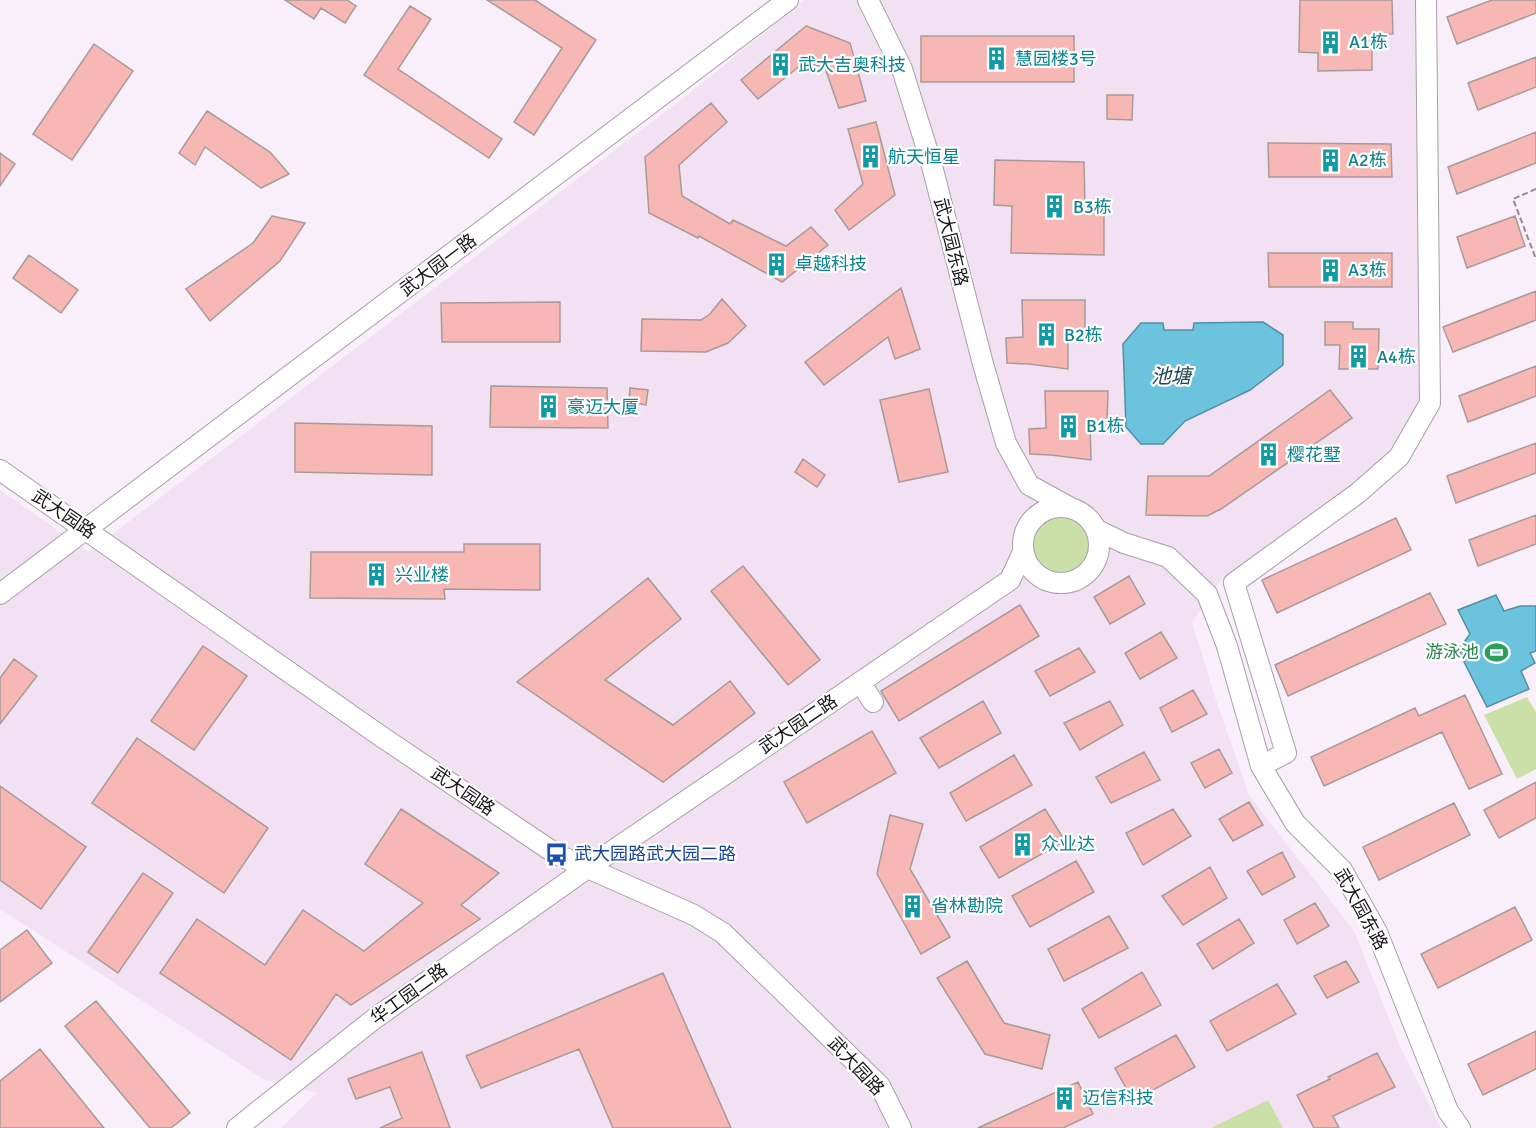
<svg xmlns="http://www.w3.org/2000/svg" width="1536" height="1128" font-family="Signika,'Noto Sans SC',sans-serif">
  <rect width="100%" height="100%" fill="#f9effa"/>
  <path fill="#f1e1f2" d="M805,0H1424L1430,403L1394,451L1330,502L1223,578L1192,622L1215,697L1249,795L1354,931L1401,1049L1441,1128H281L317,1093L265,1080L0,909V490L89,552L691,92Z"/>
  <path fill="#cbdfa8" d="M1030 545a32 32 0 1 1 64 0a32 32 0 1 1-64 0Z
    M1527,697L1536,712V769L1517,779L1484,715Z
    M1268,1100L1283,1128H1211Z"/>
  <path fill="#6cc3de" stroke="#538fa3" stroke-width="1.5" d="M1263,322L1283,335V365L1250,390L1185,421L1163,444H1141L1126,427L1123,344L1141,323H1163L1164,330H1193L1194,323Z
    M1496,595L1504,611L1520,606H1536V651L1530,653L1535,663L1521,671L1529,689L1487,707L1462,658L1459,649L1470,634L1458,610Z"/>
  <path fill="#f6b7b5" stroke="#a99a99" stroke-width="1.5" d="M285,0H347L356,6L345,23L321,8L314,19Z
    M487,0H535L596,40L534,135L514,122L562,48Z
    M1300,0H1392L1393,34L1372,33V70L1318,71V53L1299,52Z
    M1492,0H1536V13L1457,44L1447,17Z
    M410,6L431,19L398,69L502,139L489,158L364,75Z
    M806,26L850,43L866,101L839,108L825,68L805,62L758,99L741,80Z
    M921,36H1074V82H921Z
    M94,44L133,71L72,160L33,134Z
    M1536,57V87L1478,110L1468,83Z
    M1107,95H1133L1132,120L1107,119Z
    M711,103L727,122L679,165L682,196L730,224L733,220L786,246L811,227L828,245L782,282L699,236L698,238L649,213L645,157Z
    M207,111L270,152L289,174L261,188L205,147L195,165L179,153Z
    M876,122L895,195L849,230L835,210L863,184L848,129Z
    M1536,132V163L1457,194L1448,167Z
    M1268,143L1391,144L1392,177H1269Z
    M0,153L15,164L0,186Z
    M995,160L1084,162L1085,207H1104V255L1011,253L1012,206L994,205Z
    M272,216L305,223L280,261L210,321L186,289L253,243Z
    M1515,216L1525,246L1467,268L1457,237Z
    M1268,253H1392V287H1269Z
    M29,255L78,290L61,313L13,278Z
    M901,288L920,349L895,359L888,337L824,385L805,362Z
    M1536,291V320L1453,352L1443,327Z
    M722,299L746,326L728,343L706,352L641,351L642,319L701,320L710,314Z
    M1022,300H1085V333L1068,332V369L1029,364L1007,363L1006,338L1023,337Z
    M560,302V342H442L441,303Z
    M1325,322H1353V329H1379L1378,369H1339L1340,345H1325Z
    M1536,366V396L1468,422L1459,396Z
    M491,386L607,388L608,428L490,427Z
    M630,388L648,390L646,405L629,402Z
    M929,389L948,472L899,482L880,400Z
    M1330,390L1352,418L1221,509L1207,516L1146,515L1148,476H1209Z
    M1045,391H1108L1107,424L1090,423L1091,460L1051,455L1030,454L1029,429L1046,428Z
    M295,423L432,426V475L295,472Z
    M1536,443V473L1456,503L1447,476Z
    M803,459L825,475L817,487L795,472Z
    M1536,515V544L1478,566L1469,540Z
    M1396,518L1411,550L1277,613L1262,580Z
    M464,544H540V590L444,589L445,599L310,598L311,552H464Z
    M743,566L820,660L788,685L711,591Z
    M1129,576L1145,604L1110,624L1094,597Z
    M648,578L681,619L605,680L673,725L730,681L755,713L663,782L517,682Z
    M1430,593L1446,624L1288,696L1275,665Z
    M1020,605L1039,636L899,721L881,691Z
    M1161,632L1177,658L1140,679L1125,653Z
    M203,646L247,676L194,750L151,721Z
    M1079,648L1095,672L1050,696L1035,671Z
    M14,659L37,676L0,724V678Z
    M1193,690L1207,714L1172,732L1160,708Z
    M1465,695L1502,774L1469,789L1442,732L1324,786L1311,757L1415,708L1419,716Z
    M983,701L1001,733L939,768L920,738Z
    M1110,701L1123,725L1080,750L1064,723Z
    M872,731L896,773L807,823L784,782Z
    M137,738L268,828L224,893L92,803Z
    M1219,749L1232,773L1205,788L1191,763Z
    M1144,752L1160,780L1111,803L1096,777Z
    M1014,755L1032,785L966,821L950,793Z
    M1536,782V818L1499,838L1484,810Z
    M0,786L86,847L41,909L0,880Z
    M1249,802L1263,825L1233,841L1219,819Z
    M1454,803L1470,835L1379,880L1363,847Z
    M401,809L499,873L461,905L480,919L351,1005L336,994L291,1060L160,973L197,919L265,965L303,910L364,951L423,903L365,864Z
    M1045,809L1065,841L999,878L980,847Z
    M1173,809L1191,836L1143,865L1126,833Z
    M890,815L923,824L910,869L950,937L921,954L877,874Z
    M1282,852L1295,877L1262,895L1247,871Z
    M1076,861L1094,892L1030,927L1012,896Z
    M1210,867L1227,898L1183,925L1162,896Z
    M143,873L173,893L118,973L88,952Z
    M1315,903L1329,926L1297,944L1284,920Z
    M1515,907L1532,940L1438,988L1421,954Z
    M1109,916L1128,948L1064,981L1048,949Z
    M1239,919L1254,943L1213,969L1197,944Z
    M27,930L52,963L0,1002V950Z
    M967,961L1004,1023L1050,1035L1042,1069L985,1054L937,978Z
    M1346,961L1359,982L1327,998L1314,976Z
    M1142,972L1161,1005L1099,1038L1082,1009Z
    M663,973L731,1128H613L579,1049L481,1088L466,1056Z
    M1277,984L1296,1014L1227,1051L1210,1021Z
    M96,1001L190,1113L171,1128H150L65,1026Z
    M1536,1031V1069L1483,1095L1468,1064Z
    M1176,1035L1195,1067L1133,1101L1115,1068Z
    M40,1049L104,1128H0V1081Z
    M422,1052L450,1128H380L402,1118L390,1087L356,1099L348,1079Z
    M1377,1053L1395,1087L1333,1116L1339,1128H1314L1297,1095L1330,1079L1328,1077Z
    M1078,1082L1093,1114L1063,1128H978Z"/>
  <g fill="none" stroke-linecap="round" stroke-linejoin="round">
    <defs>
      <path id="minor" d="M868,0L902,69L931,162L983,364L1006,443L1029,485
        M0,470L382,737L556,854L694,915L723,933L880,1086L901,1128
        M1029,485L1069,507
        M1023 545a38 38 0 1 1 76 0a38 38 0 1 1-76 0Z
        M1097,530L1124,543L1168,557L1207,594L1227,646L1261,766L1295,823L1342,870L1377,932L1448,1111L1460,1128
        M0,594L788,0
        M860,682L873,702
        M1261,766L1286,753L1234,583L1358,493L1399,457L1430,403L1426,0
        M237,1128L374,1019L586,869L1010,580L1023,552"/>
    </defs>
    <use href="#minor" stroke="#a89fa8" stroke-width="22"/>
    <path stroke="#938c93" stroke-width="2" stroke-dasharray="6 3" stroke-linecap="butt" d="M1536,189L1513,199L1536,259"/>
    <use href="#minor" stroke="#fff" stroke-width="20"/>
  </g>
  <defs>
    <symbol id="building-bare" viewBox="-9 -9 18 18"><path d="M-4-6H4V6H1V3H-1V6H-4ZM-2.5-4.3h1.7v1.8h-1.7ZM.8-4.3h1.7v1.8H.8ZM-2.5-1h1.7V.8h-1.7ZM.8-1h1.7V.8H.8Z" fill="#0f9aa8" stroke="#fff" stroke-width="2.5" paint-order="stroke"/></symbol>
    <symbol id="stadium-bare" viewBox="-9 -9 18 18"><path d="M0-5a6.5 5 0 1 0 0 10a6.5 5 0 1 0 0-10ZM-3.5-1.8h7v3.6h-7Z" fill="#2e9e5b" stroke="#fff" stroke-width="2.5" paint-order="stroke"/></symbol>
    <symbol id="bus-bare" viewBox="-9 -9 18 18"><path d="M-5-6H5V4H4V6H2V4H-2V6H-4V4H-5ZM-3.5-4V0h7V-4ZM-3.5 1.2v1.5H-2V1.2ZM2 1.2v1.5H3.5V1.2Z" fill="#1a4fb4" stroke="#fff" stroke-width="2.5" paint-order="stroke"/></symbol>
  </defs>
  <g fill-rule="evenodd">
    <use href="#building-bare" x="1314" y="26" width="33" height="33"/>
    <use href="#building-bare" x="980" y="42" width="33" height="33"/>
    <use href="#building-bare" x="764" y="48" width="33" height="33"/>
    <use href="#building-bare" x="854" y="140" width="33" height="33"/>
    <use href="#building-bare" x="1314" y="144" width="33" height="33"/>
    <use href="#building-bare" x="1038" y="190" width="33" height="33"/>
    <use href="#building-bare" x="760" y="248" width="33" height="33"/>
    <use href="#building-bare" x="1314" y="254" width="33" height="33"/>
    <use href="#building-bare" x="1030" y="318" width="33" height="33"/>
    <use href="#building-bare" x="1342" y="340" width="33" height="33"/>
    <use href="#building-bare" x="532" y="390" width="33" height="33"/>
    <use href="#building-bare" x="1052" y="410" width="33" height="33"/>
    <use href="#building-bare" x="1252" y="438" width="33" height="33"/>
    <use href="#building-bare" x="360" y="558" width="33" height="33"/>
    <use href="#stadium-bare" x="1480" y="636" width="33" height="33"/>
    <use href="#building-bare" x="1006" y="828" width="33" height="33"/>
    <use href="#bus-bare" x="540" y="838" width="33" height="33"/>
    <use href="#building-bare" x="896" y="890" width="33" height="33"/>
    <use href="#building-bare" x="1048" y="1082" width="33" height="33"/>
  </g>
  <g text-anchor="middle" stroke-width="4.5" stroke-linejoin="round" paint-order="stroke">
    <g font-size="18" fill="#0d838f" stroke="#fff" text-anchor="start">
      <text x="1349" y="48">A1栋</text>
      <text x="1015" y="65">慧园楼3号</text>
      <text x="798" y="71">武大吉奥科技</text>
      <text x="888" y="163">航天恒星</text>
      <text x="1348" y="166">A2栋</text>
      <text x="1073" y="213">B3栋</text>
      <text x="795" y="270">卓越科技</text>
      <text x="1348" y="276">A3栋</text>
      <text x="1064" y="341">B2栋</text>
      <text x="1377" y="363">A4栋</text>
      <text x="567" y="413">豪迈大厦</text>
      <text x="1086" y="432">B1栋</text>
      <text x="1287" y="461">樱花墅</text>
      <text x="395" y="581">兴业楼</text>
      <text x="1041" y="850">众业达</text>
      <text x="931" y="912">省林勘院</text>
      <text x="1082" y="1104">迈信科技</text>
    </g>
    <g font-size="18" fill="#191619" stroke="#fff">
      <text transform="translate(951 242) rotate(76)" y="6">武大园东路</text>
      <text transform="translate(438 265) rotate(-37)" y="6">武大园一路</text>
      <text transform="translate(64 514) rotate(34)" y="6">武大园路</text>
      <text transform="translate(798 724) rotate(-34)" y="6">武大园二路</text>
      <text transform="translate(463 791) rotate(34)" y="6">武大园路</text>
      <text transform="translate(1361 909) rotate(61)" y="6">武大园东路</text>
      <text transform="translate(409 994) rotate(-36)" y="6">华工园二路</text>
      <text transform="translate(856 1066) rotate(47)" y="6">武大园路</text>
    </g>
    <g font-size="18" fill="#27864d" stroke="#fff" text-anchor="end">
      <text x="1479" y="658">游泳池</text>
    </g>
    <g font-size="18" fill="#164399" stroke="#fff" text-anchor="start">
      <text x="574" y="860">武大园路武大园二路</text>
    </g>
    <g font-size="20" font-style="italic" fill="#204753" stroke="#fff">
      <text x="1171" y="383">池塘</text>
    </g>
  </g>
</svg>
